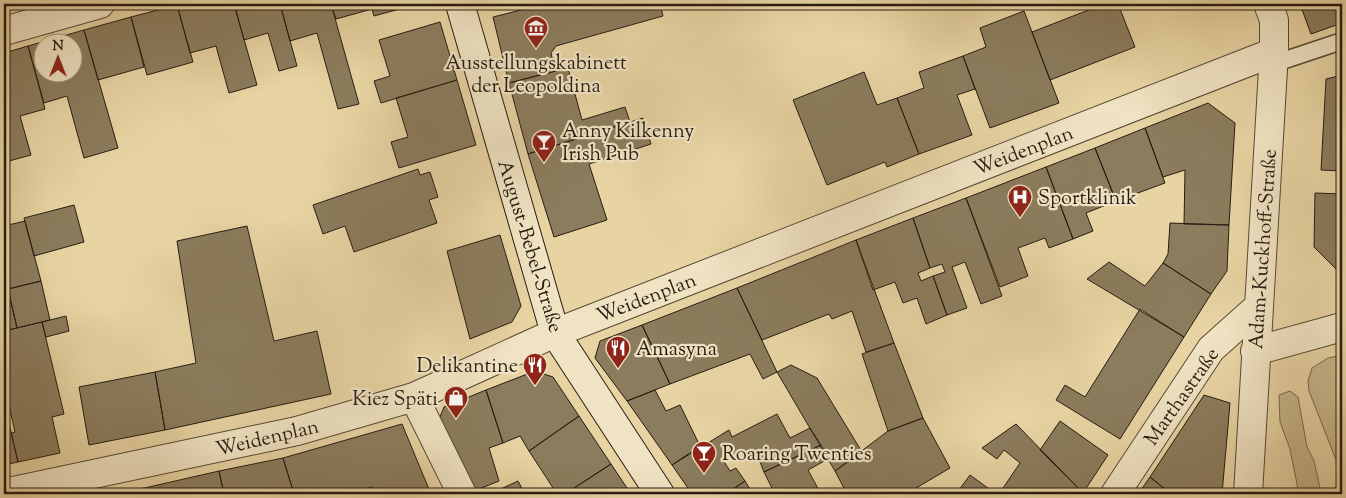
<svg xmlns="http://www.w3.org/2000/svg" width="1346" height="498" font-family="'Sorts Mill Goudy',serif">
  <rect width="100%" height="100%" fill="#e8d4a3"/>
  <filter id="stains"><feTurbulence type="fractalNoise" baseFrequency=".004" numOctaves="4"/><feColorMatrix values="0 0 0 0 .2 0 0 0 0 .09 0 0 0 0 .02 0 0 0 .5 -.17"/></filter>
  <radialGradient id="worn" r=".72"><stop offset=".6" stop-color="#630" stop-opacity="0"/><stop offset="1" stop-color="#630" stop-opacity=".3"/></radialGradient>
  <path fill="#c7b58a" stroke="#77684e" d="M1342,355V385L1337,395L1342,419V475L1309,391L1308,381L1312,368L1328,358Z
    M1290,391L1298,397L1307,447L1314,461L1320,488L1314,494H1299L1290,449L1280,422L1279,395Z"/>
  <path fill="#8b7c5d" stroke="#271c12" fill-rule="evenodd" d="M234,4L257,85L229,93L216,46L190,53L177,5Z
    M234,4H280L297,66L279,71L268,33L244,40Z
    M280,4H331L359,104L338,109L317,33L290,41Z
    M331,4H418L374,16L372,9L336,19Z
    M545,4H660L663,16L556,46L551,53L555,71L509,83L493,17Z
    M1104,4H1118L1135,47L1050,80L1032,32Z
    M1300,4H1342V23L1311,34Z
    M177,5L193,62L147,75L131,17Z
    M1024,11L1059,103L990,128L963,56L986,47L980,28Z
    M131,17L144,67L98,80L84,30Z
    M440,22L457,80L381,103L374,81L390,76L379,40Z
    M84,30L118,148L84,158L67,96L44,103L28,46ZM42,42H72V72H42Z
    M28,46L45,109L20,116L31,155L9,161L4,143V53Z
    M963,56L975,89L957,95L972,135L919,154L897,98L924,88L919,72Z
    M568,68L582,120L625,107L630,122L528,154L509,83Z
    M864,72L877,105L897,98L919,154L887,167L885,162L827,185L793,100Z
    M1342,75V171L1321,170L1326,79Z
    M457,80L476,145L399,168L391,142L408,137L396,98Z
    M1208,103L1235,123L1229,225L1184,224L1185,170L1163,177L1145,128Z
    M643,118L651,144L589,164L607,220L554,237L528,154Z
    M1145,128L1165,183L1116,201L1095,148Z
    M1095,148L1116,201L1086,213L1093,231L1073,239L1046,167Z
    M1046,167L1073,239L1049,248L1045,238L1018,248L1028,276L1000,287L966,198Z
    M418,169L420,175L430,172L438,197L429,200L437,223L354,252L345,226L323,234L313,205Z
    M1315,193L1342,194V270L1338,271L1314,247Z
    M966,198L1002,296L981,304L965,262L952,267L967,308L947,315L933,276L945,272L942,264L930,268L913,218Z
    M74,205L84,242L34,256L24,218Z
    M913,218L930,268L918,273L921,281L933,276L947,315L926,324L917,298L903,303L895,282L873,290L856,240Z
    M25,221L41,281L8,289L6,281L4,282V226Z
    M1170,223L1229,225L1227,271L1211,294L1163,263L1168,254Z
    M247,226L274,341L317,331L331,394L165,430L155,372L196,363L177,241Z
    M500,235L521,306L512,322L470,339L447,251Z
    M856,240L894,343L866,352L852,311L832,319L829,314L762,340L737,288Z
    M1109,262L1145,286L1163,263L1211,294L1184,337L1087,279Z
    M6,281L17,328L4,331V282Z
    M41,281L50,320L17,328L8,289Z
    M737,288L777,372L763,379L750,354L670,384L642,325Z
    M1140,309L1184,337L1120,439L1056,400L1065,385L1085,397Z
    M66,316L69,331L46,337L42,322Z
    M42,322L64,414L52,417L60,453L18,462L11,433L15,432L4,383V331Z
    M642,325L670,384L627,401L595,358L600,341Z
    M894,343L923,418L888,431L862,354Z
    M791,365L817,378L862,452L835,471L777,372Z
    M535,371L553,377L579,416L529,451L520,436L503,443L486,390Z
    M155,372L165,430L89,445L79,387Z
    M486,390L503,443L489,448L499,481L474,491L438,422L444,407Z
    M655,390L666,411L680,405L700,446L672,465L627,401Z
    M1204,395L1230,403L1222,494H1171L1150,477Z
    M4,410H6L18,462L4,465Z
    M777,414L790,438L810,428L821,445L764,472L756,452L746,457L744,452L723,460L730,471L736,468L745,481L726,494H692L672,465L729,430L732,437Z
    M579,416L611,464L565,494H557L529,451Z
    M923,418L950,468L906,494H847L835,471L888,431Z
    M1060,421L1108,455L1083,493L1040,450Z
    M402,424L431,494H376L372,487L343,494H294L283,458Z
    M1016,424L1083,493L1082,494H999L1020,463L1004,450L997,459L982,448Z
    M821,445L828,459L808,470L821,494H775L764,472Z
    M283,458L294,494H224L219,471Z
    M611,464L631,494H565Z
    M219,471L224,494H142L140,489Z
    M970,475L996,494H956Z
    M1150,477L1171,494H1138Z
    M518,481L525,494H490Z
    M745,481L753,494H726Z
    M140,489L142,494H114Z"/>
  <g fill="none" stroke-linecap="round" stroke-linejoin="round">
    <defs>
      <path id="lane" d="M1273,64L1342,41"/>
      <path id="street" d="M4,31L100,4
        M1255,351L1342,327
        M414,397L462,494
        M4,493L297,431L414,397L555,333L1274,52
        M1115,494L1211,349L1258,307
        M1248,494L1274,52V20L1268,4"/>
      <path id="secondary" d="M460,4L555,333L660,494"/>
    </defs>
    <use href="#lane" stroke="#574a36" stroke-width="19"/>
    <use href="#street" stroke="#574a36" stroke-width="30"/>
    <use href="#secondary" stroke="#271c12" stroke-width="30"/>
    <use href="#lane" stroke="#f0e3c3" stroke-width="16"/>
    <use href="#street" stroke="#f0e3c3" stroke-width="28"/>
    <use href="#secondary" stroke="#f0e3c3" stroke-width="28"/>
  </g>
  <defs>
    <symbol id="museum-pin" viewBox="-11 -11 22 30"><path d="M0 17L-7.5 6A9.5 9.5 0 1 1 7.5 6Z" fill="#8f2418" stroke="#f0e3c3"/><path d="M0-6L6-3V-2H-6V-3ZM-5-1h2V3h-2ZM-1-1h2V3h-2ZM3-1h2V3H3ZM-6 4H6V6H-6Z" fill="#fff"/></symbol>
    <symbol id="bar-pin" viewBox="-11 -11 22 30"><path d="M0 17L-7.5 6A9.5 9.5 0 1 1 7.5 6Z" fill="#8f2418" stroke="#f0e3c3"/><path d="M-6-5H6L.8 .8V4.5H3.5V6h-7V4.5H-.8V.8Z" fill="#fff"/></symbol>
    <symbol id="hospital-pin" viewBox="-11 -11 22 30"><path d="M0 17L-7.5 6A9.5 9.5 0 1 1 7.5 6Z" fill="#8f2418" stroke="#f0e3c3"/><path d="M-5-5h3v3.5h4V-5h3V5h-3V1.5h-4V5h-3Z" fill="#fff"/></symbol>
    <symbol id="restaurant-pin" viewBox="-11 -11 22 30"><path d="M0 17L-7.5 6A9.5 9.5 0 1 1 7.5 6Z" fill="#8f2418" stroke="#f0e3c3"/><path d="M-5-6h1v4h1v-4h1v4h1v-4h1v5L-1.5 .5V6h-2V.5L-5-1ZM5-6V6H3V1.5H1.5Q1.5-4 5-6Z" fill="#fff"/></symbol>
    <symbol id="shop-pin" viewBox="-11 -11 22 30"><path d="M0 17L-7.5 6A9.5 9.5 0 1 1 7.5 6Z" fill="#8f2418" stroke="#f0e3c3"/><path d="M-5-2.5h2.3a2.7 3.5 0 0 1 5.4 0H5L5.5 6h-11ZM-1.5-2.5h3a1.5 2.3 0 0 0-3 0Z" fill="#fff"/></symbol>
  </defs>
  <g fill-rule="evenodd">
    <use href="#museum-pin" x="522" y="14" width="28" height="38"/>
    <use href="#bar-pin" x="530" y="128" width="28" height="38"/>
    <use href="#hospital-pin" x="1006" y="183" width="28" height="38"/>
    <use href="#restaurant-pin" x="604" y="334" width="28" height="38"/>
    <use href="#restaurant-pin" x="521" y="351" width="28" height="38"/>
    <use href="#shop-pin" x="442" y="384" width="28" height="38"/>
    <use href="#bar-pin" x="690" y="439" width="28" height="38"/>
  </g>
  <g text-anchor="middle" stroke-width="4.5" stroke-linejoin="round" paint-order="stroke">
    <g font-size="20" fill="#271c12" stroke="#f0e3c3" text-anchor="start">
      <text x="536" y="69" text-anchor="middle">Ausstellungskabinett<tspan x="536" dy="23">der Leopoldina</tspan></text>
      <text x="562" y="137">Anny Kilkenny<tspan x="562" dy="23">Irish Pub</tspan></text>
      <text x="1038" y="204">Sportklinik</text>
      <text x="636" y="355">Amasyna</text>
      <text x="518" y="372" text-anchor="end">Delikantine</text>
      <text x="438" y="405" text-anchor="end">Kiez Späti</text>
      <text x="722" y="460">Roaring Twenties</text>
    </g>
    <g font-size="20" fill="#271c12" stroke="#f0e3c3">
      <text transform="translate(1023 150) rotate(-21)" y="7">Weidenplan</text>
      <text transform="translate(531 246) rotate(73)" y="7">August-Bebel-Straße</text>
      <text transform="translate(1262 249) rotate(-86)" y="7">Adam-Kuckhoff-Straße</text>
      <text transform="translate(646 297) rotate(-21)" y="7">Weidenplan</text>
      <text transform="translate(1181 396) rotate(-55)" y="7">Marthastraße</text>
      <text transform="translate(267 437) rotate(-13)" y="7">Weidenplan</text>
    </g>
  </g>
  <rect width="1346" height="498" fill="none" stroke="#e8d4a3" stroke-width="20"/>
  <rect x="5" y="5" width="1336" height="488" fill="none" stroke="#271c12" stroke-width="2.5"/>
  <rect x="10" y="10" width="1326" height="478" fill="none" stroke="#271c12"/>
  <g transform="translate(58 58)"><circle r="24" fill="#f0e3c3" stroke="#a0937c"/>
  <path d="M0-4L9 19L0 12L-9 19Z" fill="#8f2418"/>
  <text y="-8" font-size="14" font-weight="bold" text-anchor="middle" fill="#271c12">N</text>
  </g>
  <rect width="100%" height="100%" filter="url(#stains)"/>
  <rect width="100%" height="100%" fill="url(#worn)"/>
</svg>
